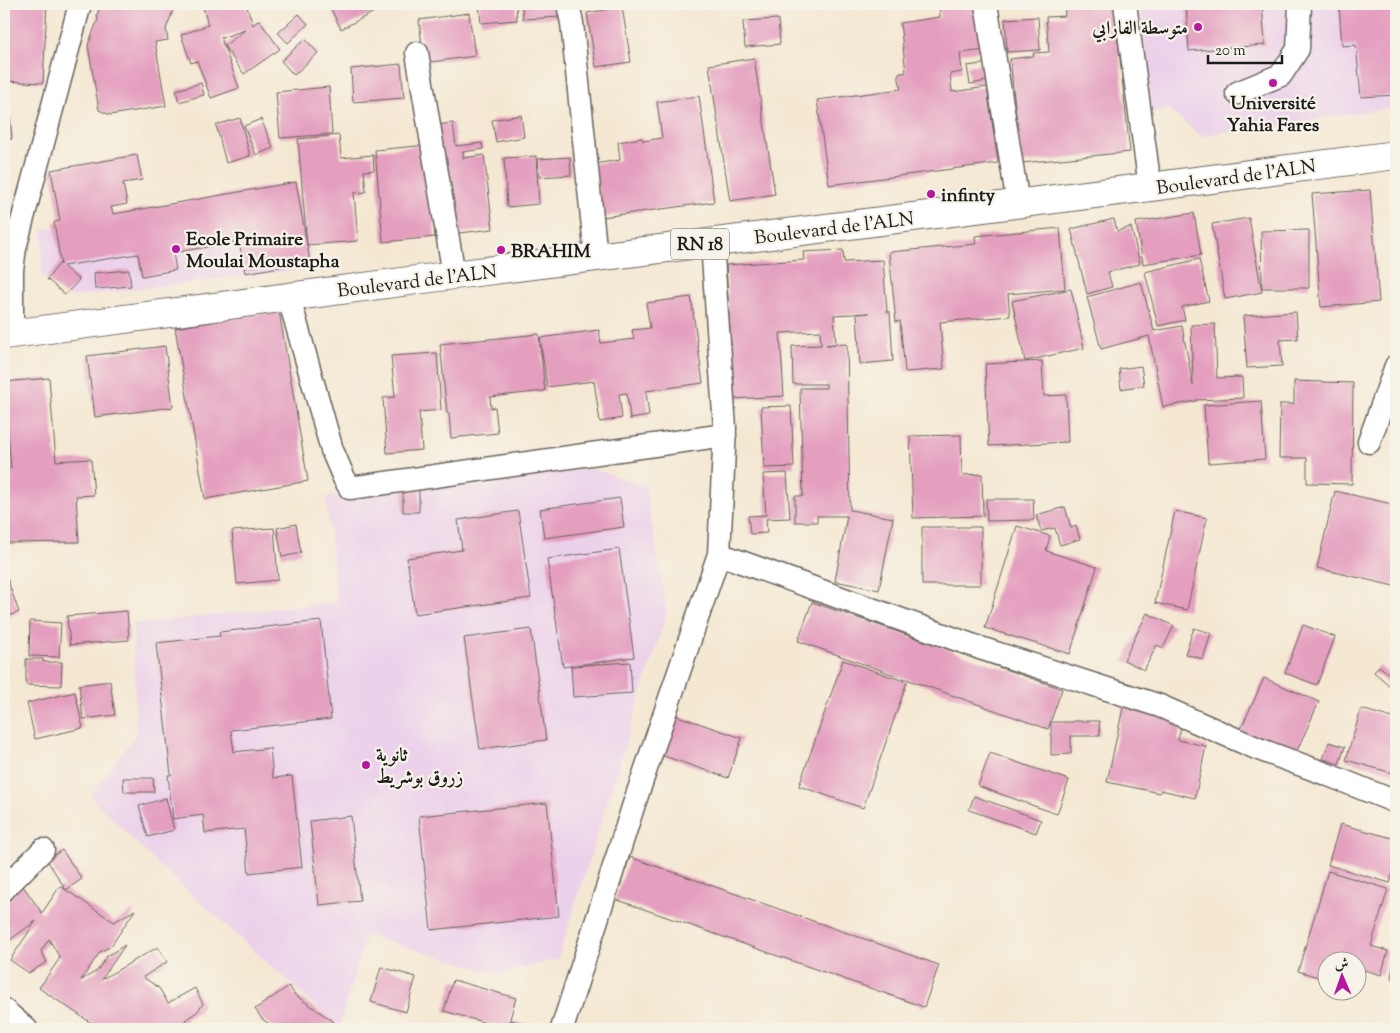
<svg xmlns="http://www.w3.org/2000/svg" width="1400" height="1033" font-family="'Sorts Mill Goudy',Amiri,serif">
  <rect width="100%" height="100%" fill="#f7f3e8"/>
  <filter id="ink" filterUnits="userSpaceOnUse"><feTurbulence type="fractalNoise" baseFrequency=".02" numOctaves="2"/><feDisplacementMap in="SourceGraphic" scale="10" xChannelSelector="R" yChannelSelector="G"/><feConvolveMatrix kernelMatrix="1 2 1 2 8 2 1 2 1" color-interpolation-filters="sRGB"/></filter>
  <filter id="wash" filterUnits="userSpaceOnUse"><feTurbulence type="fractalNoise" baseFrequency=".0096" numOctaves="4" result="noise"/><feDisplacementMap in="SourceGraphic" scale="20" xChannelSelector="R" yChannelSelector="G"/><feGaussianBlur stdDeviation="1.12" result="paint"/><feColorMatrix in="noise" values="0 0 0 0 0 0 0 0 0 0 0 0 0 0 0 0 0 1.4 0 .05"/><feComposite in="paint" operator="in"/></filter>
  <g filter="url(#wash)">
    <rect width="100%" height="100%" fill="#f4e8d3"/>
    <path fill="#ecd1ea" d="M1140,4H1396V107L1201,136L1168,109L1152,112Z
      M294,185L313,268L69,297L41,274L43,230Z
      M593,469L645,486L667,612L558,959L500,974L366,935L339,1027L150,857L90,796L136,735L133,624L337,602L326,497L547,471Z"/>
    <g id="blocks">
      <path fill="#e49fbf" d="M4,4H47L43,83L4,81Z
        M101,4H191V6L174,8L166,29L168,40L155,42L166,106L110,115L99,110L88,45L98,19L97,15Z
        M202,4H246L253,25L259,20L280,49L244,74L224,46L245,30L221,38L239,88L211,98L197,61L191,63L181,35L208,25Z
        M341,4H372L376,11L341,29L331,9Z
        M479,4H516L517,20L481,23Z
        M522,4H560L561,17L523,19Z
        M939,4H989L995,49L960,53L962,72L950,74L952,92L987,87L998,163L829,185L817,100L901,89L898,74L906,72L900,23L940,17Z
        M1064,4H1114L1130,152L1021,163L1010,59L1034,56L1033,53L1049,52L1046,17L1065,16Z
        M1186,4H1262L1265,45L1189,51Z
        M1359,4H1396V95L1361,97L1356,45L1342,46L1339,7L1359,5Z
        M622,7L631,62L596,67L587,13Z
        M469,13L475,56L424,63L419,20Z
        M299,14L308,24L288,43L278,33Z
        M1038,17L1040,50L1007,52L1005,19Z
        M778,19L780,44L745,47L743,21Z
        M305,39L318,53L294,75L281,61Z
        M754,58L775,194L730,201L709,65Z
        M989,63L992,80L970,84L967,66Z
        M401,64L404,98L353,102L351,69Z
        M201,83L204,95L179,102L176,90Z
        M329,87L332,134L280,138L276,92Z
        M699,96L714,202L602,217L594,164L620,160L618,142L642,138L643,141L662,138L657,102Z
        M10,115L12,139H4V116Z
        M521,115L524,137L496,142L492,120Z
        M240,118L250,156L226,163L216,125Z
        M261,119L273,148L256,155L244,126Z
        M453,123L456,146L482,143L483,149L463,152V158L484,155L493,229L443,235L436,125Z
        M339,135L341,158L373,155L374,170L364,171L366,192L354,193L358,241L307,245L298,139Z
        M428,145L435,237L383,242L375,150Z
        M137,155L142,180L123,183L127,204L111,207L113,214L296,182L310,262L245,273L239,241L173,253L176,270L142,276L138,254L63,266L79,280L65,295L47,279L60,263L61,265L54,222L60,221L51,170Z
        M536,156L539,204L507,207L504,158Z
        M570,157L571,175L539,177L538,159Z
        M1370,190L1379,302L1321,307L1312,194Z
        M1194,213L1201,255L1143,264L1136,222Z
        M1249,218L1262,292L1225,299L1212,224Z
        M1114,219L1117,231L1131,227L1140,264L1108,272L1112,287L1087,294L1071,229Z
        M1060,228L1065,289L1008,294L1010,316L940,322L944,369L905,372L900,321L896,322L889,252L976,244L975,236Z
        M1309,230V288H1262L1261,231Z
        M843,250L844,262L883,260L887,312H890L893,361L860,364L857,314L869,313L834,315L836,344L826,345L847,344L850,510L893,518L879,590L835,581L847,516H817V522H795V496H803L800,388H826V384H793L792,346L821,345L820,331L780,333L784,396L734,399L726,265L804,260L803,252Z
        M1199,259L1209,301L1182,307L1185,320L1158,326L1145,272Z
        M129,270L131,286L95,289L94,273Z
        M1141,282L1154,331L1182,326L1193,386L1191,325L1215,324L1217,378L1242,377L1243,398L1196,400V401L1163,407L1149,336L1101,349L1087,297Z
        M1071,289L1084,348L1025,361L1012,301Z
        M691,297L703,383L646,391L649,416L630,419L627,393L619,394L622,418L600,422L594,381L547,387L540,338L599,330L601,343L634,339L632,330L650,328L646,303Z
        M279,311L308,481L205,499L175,328Z
        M1296,312L1298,339L1280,340L1282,366L1247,368L1243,316Z
        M539,334L545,391L490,397L491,408L495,407L498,433L451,438L449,413H447L440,344Z
        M165,346L173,407L95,417L87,356Z
        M437,353L441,410L419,412L422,450L387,453L383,398L395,397L391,356Z
        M1042,361L1044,396L1066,395L1068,442L989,446L985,364Z
        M1141,366L1144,385L1121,389L1119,369Z
        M49,378L56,461L91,459L94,495L76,496L79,542L4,543V469L11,468L4,382Z
        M1294,381L1353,383L1352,484L1307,483V458H1279L1280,404H1294Z
        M1261,401L1265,459L1208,463L1204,405Z
        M791,406L794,467L764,468L761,407Z
        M961,435L962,475L982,474L983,516L913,518L910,436Z
        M787,473L790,518L766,519L767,533L750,534L748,516L766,515L763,474Z
        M403,490H419V512H403Z
        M1335,491L1396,505V575L1394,586L1317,568Z
        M620,498L624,527L544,538L540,509Z
        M986,499H1033L1034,520L987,521Z
        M1065,507L1071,528L1076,526L1080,539L1060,545L1055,528L1041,531L1036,515Z
        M518,511L531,598L415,614L407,558L462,550L458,520Z
        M1175,511L1207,518L1187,610L1155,603Z
        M296,524L301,553L282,557L277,528Z
        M1017,526L1050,536L1046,551L1097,567L1070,654L985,628Z
        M922,527H981V585H922Z
        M274,528L278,580L237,584L232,531Z
        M619,549L634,657L563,667L547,559Z
        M4,570L19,612L4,618Z
        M812,602L1062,689L1048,729L798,641Z
        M127,611L129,640L70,645L67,616Z
        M1147,613L1174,626L1163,648L1157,645L1144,670L1124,660Z
        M30,621L61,623L59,657L29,656Z
        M321,621L331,719L231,730L234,752L270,748L273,778L292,776L302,867L249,873L244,829L205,833L203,815L173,819L168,775H171L156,643L220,636L219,632Z
        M1303,625L1335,637L1317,685L1285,673Z
        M1194,628L1211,633L1203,659L1185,654Z
        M531,629L546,740L480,749L464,638Z
        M26,659H43V662H62L61,686L26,685Z
        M843,660L907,682L863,808L799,786Z
        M630,662L632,693L573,697L571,666Z
        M1379,666L1396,679L1390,686L1374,672Z
        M1264,678L1319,702L1295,755L1240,731Z
        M110,681L115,715L83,719L79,685Z
        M75,692L83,728L35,739L27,703Z
        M1126,694L1186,706L1178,740L1206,746L1195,798L1161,790L1160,793L1107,782Z
        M1361,709L1396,719V774L1346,760Z
        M672,714L742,738L728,778L658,754Z
        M1073,721H1099L1100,736H1071V754L1051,755V722H1073Z
        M1329,742L1345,747L1339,764L1323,759Z
        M990,753L1069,780L1057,814L978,786Z
        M123,778H153L154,792H124Z
        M974,796L1041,820L1036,833L969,810Z
        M166,798L174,830L148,837L139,806Z
        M547,803L559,916L431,930L419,816Z
        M351,816L360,901L319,905L310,821Z
        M1340,824L1396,839V860L1390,883L1328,865Z
        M62,850L82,879L66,890L47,860Z
        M630,857L939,965L924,1007L615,899Z
        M1328,871L1388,889L1371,946L1388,951L1381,975L1358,968V960H1328V980L1298,971Z
        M18,879L42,913L60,886L114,922L135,910L111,946L100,952L81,980L97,971L107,956L125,945L102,979L158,947L167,962L143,977L159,988L168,1003L195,988L203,1004L197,1012L185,1020L190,1029H100L39,988L60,958L49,939L41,951L47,962L29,973L10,960L36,921L4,944V889Z
        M1395,955H1396V979L1391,978Z
        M381,967L416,977L406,1012L371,1002Z
        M453,980L516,998L507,1029L444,1011Z
        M289,986L295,995L333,1021L339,1029H277L262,1019L255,1009Z
        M511,1020L542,1029H509Z"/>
    </g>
  </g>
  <g filter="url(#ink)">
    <use href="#blocks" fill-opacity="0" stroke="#68635c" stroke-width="1"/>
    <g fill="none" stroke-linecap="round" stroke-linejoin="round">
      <defs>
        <path id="minor" d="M568,4L572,23L596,257
          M986,4L1018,204
          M1125,4L1150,187
          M417,53L454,275
          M1237,93L1281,75L1298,49L1300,4
          M289,298L332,450L344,478L350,488L725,435
          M12,334V270L15,248L80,4
          M1369,442L1396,366
          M719,554L980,648L1160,706L1256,748L1326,774L1396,802
          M4,889L43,850
          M4,1010L26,1029
          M562,1029L633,807L719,554L725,428L712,243"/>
        <path id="primary" d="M4,335L454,275L1150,187L1396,155"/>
      </defs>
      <use href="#minor" stroke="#68635c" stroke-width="25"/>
      <use href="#primary" stroke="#68635c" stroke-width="30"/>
      <use href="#minor" stroke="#fff" stroke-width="22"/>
      <use href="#primary" stroke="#fff" stroke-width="28"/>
    </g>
  </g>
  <g fill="#b5179e" stroke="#f7f3e8" stroke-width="2">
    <circle cx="1198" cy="27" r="5"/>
    <circle cx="1273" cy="83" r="5"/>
    <circle cx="931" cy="194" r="5"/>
    <circle cx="176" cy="249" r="5"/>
    <circle cx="501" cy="250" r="5"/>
    <circle cx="366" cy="765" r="5"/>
  </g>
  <g text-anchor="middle" stroke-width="4.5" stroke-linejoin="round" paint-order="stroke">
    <rect fill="#f7f3e8" stroke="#5e5c59" stroke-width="1" x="671" y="228.5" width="58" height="31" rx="4"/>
    <g font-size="18" font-weight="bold" fill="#1c1c1c">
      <text x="700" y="250">RN 18</text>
    </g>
    <g font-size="19" font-weight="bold" fill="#1c1c1c" stroke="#f7f3e8" text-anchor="start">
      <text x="1188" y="34" text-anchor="end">متوسطة الفارابي</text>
      <text x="1273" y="109" text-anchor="middle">Université<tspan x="1273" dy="22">Yahia Fares</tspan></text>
      <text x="941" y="201">infinty</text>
      <text x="186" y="245">Ecole Primaire<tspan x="186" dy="22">Moulai Moustapha</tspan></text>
      <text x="511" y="257">BRAHIM</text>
      <text x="376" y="761">ثانوية<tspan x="376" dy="22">زروق بوشريط</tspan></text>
    </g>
    <g font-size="19" fill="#1c1c1c" stroke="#f7f3e8">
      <text transform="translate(1236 176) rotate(-8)" y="7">Boulevard de l'ALN</text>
      <text transform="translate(834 227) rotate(-7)" y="7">Boulevard de l'ALN</text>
      <text transform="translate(417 280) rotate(-7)" y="7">Boulevard de l'ALN</text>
    </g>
  </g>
  <rect width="1400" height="1033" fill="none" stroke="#f7f3e8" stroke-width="20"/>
  <g transform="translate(1342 976) rotate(358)"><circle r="24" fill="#f7f3e8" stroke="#9f9d96"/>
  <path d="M0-4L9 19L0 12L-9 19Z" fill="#b5179e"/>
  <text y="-8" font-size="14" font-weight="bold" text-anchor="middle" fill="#1c1c1c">ش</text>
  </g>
  <path d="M1208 55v8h74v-8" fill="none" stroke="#1c1c1c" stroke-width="2.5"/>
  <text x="1215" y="55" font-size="15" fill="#1c1c1c" stroke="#f7f3e8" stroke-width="4" paint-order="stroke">20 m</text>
</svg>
